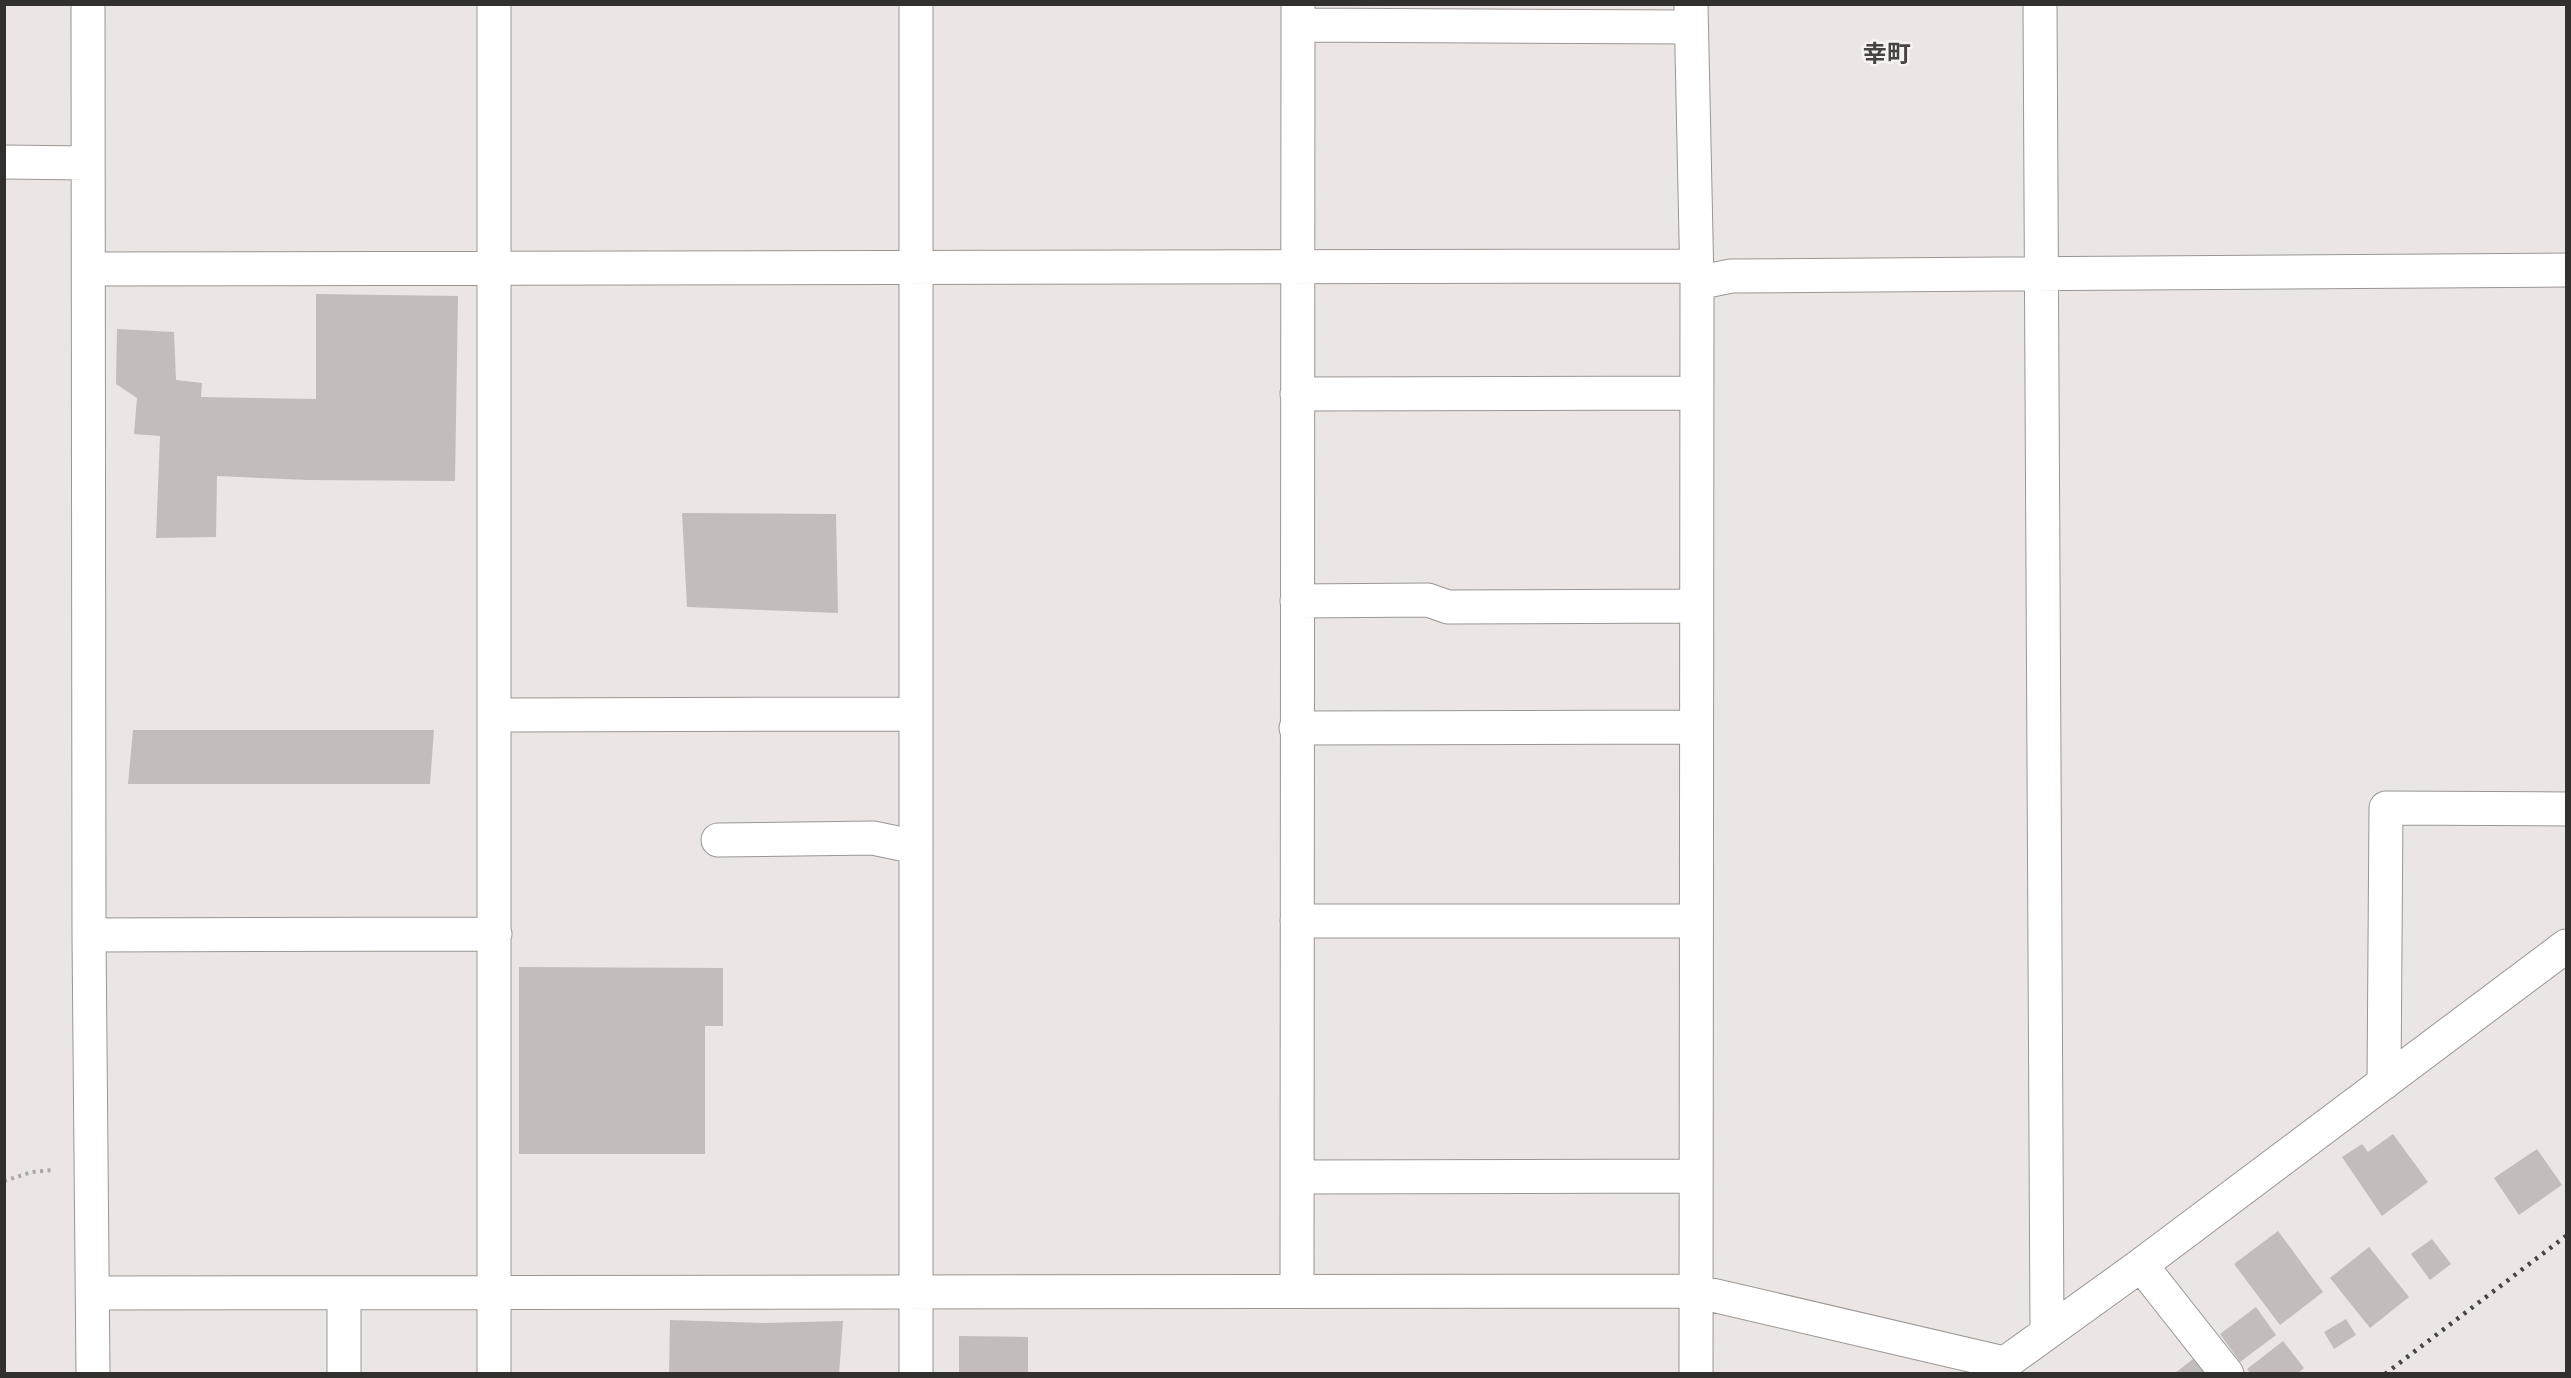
<svg xmlns="http://www.w3.org/2000/svg" width="2571" height="1378" font-family="'Work Sans','Noto Sans JP',sans-serif">
  <rect width="100%" height="100%" fill="#ebe6e3"/>
  <path fill="#c2bdba" d="M316,294L458,296L455,481L308,480L217,476L216,537L156,538L160,436L134,434L137,398L116,384L117,329L174,332L176,380L202,383L201,397L316,399Z
    M682,513L836,514L838,613L687,607Z
    M133,730H434L430,784H128Z
    M519,967L723,968V1026H705V1154H519Z
    M2393,1134L2428,1182L2382,1216L2342,1157L2362,1144L2368,1152Z
    M2537,1149L2562,1185L2519,1215L2494,1178Z
    M2278,1231L2323,1292L2280,1325L2234,1264Z
    M2432,1239L2451,1264L2430,1280L2411,1254Z
    M2369,1247L2409,1297L2370,1328L2330,1278Z
    M2256,1307L2276,1335L2240,1362L2220,1334Z
    M2346,1319L2356,1335L2334,1349L2324,1332Z
    M670,1320L765,1323L843,1321L839,1374H669Z
    M959,1336L1028,1337V1374H959Z
    M2283,1341L2304,1368L2297,1374H2251L2247,1369Z
    M2198,1355L2213,1374H2174Z"/>
  <g fill="none" stroke-linecap="round" stroke-linejoin="round">
    <defs>
      <path id="minor" d="M88,4L89,935L93,1374
        M1691,4L1697,283L1696,1374
        M2040,4L2047,1332
        M1298,25L1691,27
        M4,162L87,163
        M90,269L1696,266
        M1697,283L1731,276L2566,270
        M1297,394L1696,393
        M1297,601L1428,600L1448,607L1695,606
        M496,715L915,714
        M1296,728L1695,727
        M718,840L873,838L916,847
        M1297,921H1696
        M89,935L495,934
        M2384,1083L2386,808L2566,809
        M1298,1177L1696,1176
        M2141,1265L2227,1374
        M1297,1290L1298,4
        M93,1293L1695,1291L2004,1363
        M344,1293V1374
        M494,1374V4
        M916,1374V4
        M1990,1374L2141,1265L2566,946"/>
    </defs>
    <use href="#minor" stroke="#9a9693" stroke-width="35"/>
    <path stroke="#aba7a5" stroke-width="4" stroke-dasharray="3 4.5" stroke-linecap="butt" d="M4,1181L32,1172L54,1170"/>
    <use href="#minor" stroke="#fff" stroke-width="33"/>
    <path stroke="#474443" stroke-width="4.5" stroke-dasharray="3 6" stroke-linecap="butt" d="M2385,1374L2566,1236"/>
  </g>
  <g text-anchor="middle" stroke-width="5" stroke-linejoin="round" paint-order="stroke">
    <g font-size="24" font-weight="bold" fill="#474441" stroke="#f8f3f0">
      <text x="1887" y="62">幸町</text>
    </g>
  </g>
  <rect width="2571" height="1378" fill="none" stroke="#32302f" stroke-width="12"/>
</svg>
